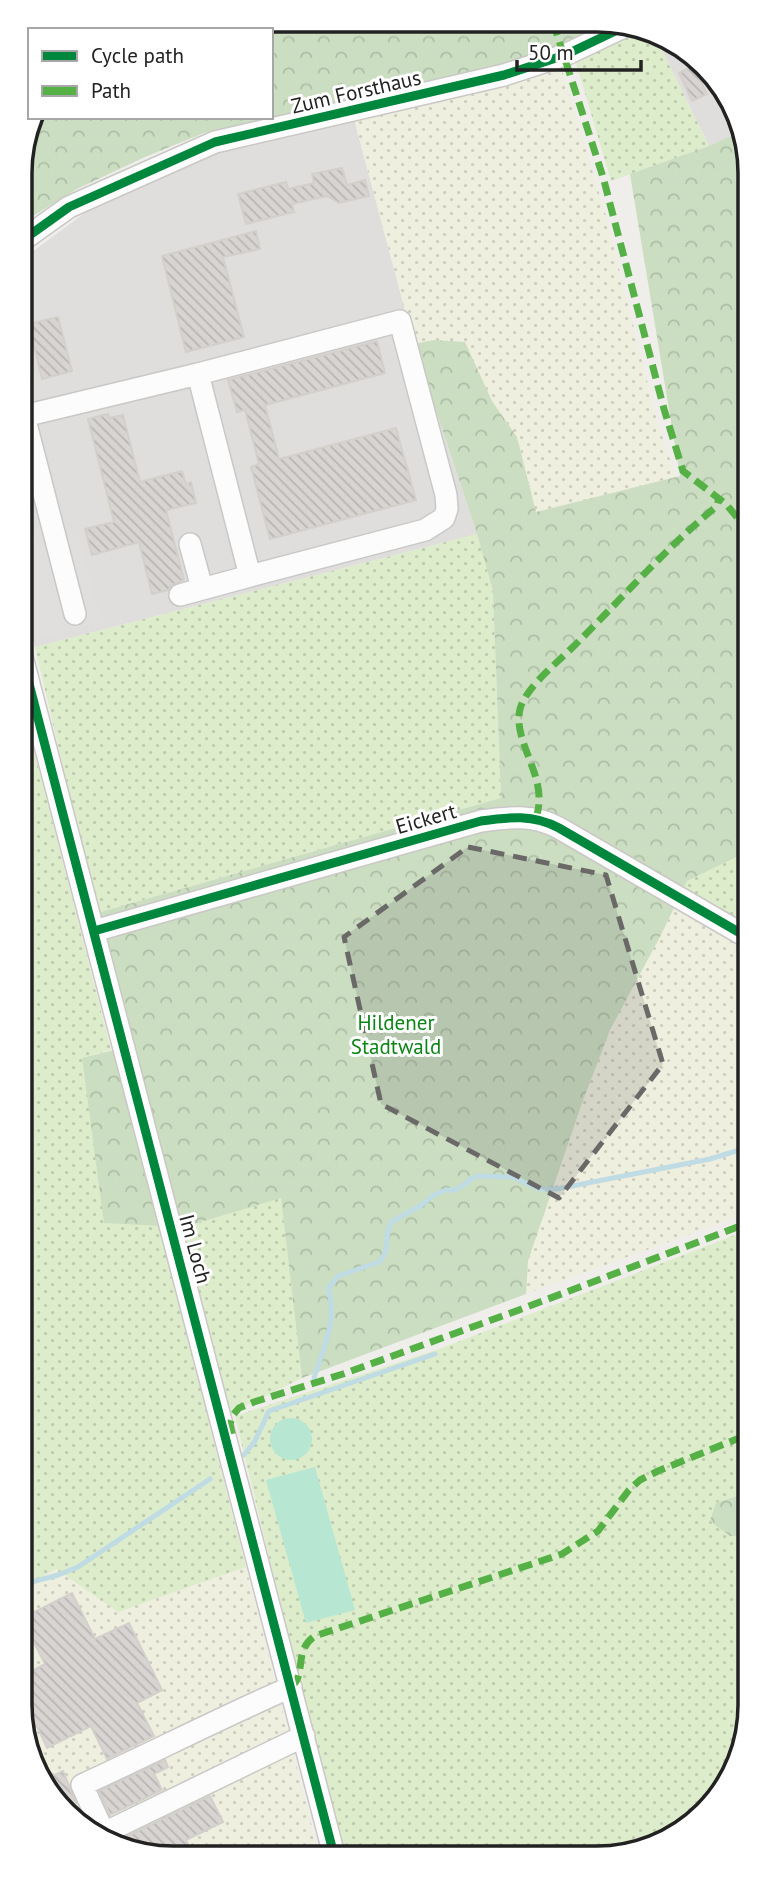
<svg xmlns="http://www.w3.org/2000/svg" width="769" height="1878" font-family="'PT Sans',sans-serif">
  <defs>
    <pattern id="farmland-dots" width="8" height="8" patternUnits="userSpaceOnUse" patternTransform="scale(1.75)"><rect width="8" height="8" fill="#efefdf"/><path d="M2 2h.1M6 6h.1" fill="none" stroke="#cdcdbf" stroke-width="1.8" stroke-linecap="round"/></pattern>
    <pattern id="grass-dots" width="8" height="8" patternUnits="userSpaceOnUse" patternTransform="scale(1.75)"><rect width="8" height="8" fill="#ddeccb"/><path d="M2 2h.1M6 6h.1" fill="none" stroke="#bdcaae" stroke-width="1.8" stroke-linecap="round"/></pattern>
    <pattern id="forest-crowns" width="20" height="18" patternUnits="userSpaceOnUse" patternTransform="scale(1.75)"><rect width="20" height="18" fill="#cbdec1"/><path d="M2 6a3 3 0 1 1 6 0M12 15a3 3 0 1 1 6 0" fill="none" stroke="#aebea6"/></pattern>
    <pattern id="building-back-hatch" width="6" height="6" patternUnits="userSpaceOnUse" patternTransform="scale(1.75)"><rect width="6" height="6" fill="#d7d4d2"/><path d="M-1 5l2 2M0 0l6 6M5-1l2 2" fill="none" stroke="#b8b6b4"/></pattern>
  </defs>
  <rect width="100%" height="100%" fill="#f0eeeb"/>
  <path fill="#dfdedc" d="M656,38L705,64L743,130L709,146Z
    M354,119L414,344L477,534L35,647L21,589L20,282L28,255L106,197L233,144Z"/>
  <path fill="url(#farmland-dots)" d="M562,70L606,216L657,421L676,477L536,512L517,437L492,401L465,343L414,344L354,119Z
    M675,907L747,949L748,1213L526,1294L528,1261L582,1103L610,1030Z
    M246,1567L319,1855L143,1856L71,1820L24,1745V1587L56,1569L118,1612Z"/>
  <path fill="url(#grass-dots)" d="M640,30L656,38L709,146L611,181L576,63Z
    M477,534L493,591L501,798L97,913L35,647Z
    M21,699L111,1050L82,1058L184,1227L281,1197L302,1378L209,1424L246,1567L118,1612L56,1569L24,1587Z
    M747,852V928L682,891L687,881Z
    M748,1230L749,1492L716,1503L730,1536H749V1715L712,1806L636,1854L341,1855L235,1416L439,1349Z"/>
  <path fill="url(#forest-crowns)" d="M173,19L625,22L571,49L351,104L204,133L145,157L77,189L20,224V162L32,117H271V30H120Z
    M743,130L745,133L747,852L687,881L662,933L610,1030L582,1103L528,1261L526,1294L302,1378L281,1198L184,1227L104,1223L82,1058L130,1046L97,913L501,798L493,591L477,534L414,344L434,340L465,342L492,401L517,437L536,512L680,476L630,174L709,146Z
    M749,1492V1536H730L710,1521L716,1503Z"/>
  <path fill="#b7e6d2" d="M270 1439a21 21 0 1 1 42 0a21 21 0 1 1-42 0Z
    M315,1467L355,1610L306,1623L266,1480Z"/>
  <path fill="#e0dfde" d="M40,431L66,540L78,536L101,622L36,639L21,580V550L42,544L36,517L21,520L20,435Z"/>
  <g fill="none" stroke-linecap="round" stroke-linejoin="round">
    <path stroke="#bfdbe3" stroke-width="5" d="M314,1378C323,1349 338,1320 328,1289L338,1276L379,1262L385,1254L388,1231L391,1222L420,1206L434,1195L446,1190H456L476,1176L513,1177L539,1189H557L710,1159L736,1151
      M244,1455L255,1441L269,1411L435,1354
      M24,1584L58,1575L78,1567L210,1479
      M702,1812L713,1789L725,1774"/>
  </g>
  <path fill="url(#building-back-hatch)" stroke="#d3d0cc" stroke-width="2" d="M693,66L707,94L692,101L679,73Z
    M342,168L347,185L365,180L369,196L339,203L327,196L292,204L294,212L246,224L238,194L286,182L288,189L314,183L312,174Z
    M256,231L260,249L223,257L244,337L186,352L162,256Z
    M58,317L72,371L42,379L29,324Z
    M377,341L385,373L265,405L279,459L396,428L416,500L270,539L251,467L259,464L245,410L237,412L228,380Z
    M108,414L109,418L123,415L140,482L182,471L186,484L191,482L196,503L166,510L184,580L172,585L168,590L152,594L139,542L92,555L85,529L114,522L88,419Z
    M72,1593L95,1639L129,1623L162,1690L137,1703L154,1736L107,1759L91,1726L47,1748L37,1726L24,1732V1675L45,1664L24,1623V1617Z
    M165,1760L168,1767L154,1774L162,1790L110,1815L99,1791Z
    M63,1771L76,1803L64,1809L46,1779Z
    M210,1796L223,1822L186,1840L193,1856H143L115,1842Z"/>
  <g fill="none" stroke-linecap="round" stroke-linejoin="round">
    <defs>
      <path id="minor" d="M20,242L69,207L215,142L504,75L565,55L630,24
        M198,374L400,321L446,495L447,509L444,518L425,530L250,576
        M24,416L198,374L250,576L180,595
        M20,417L24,416L75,614
        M190,544L202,588
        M21,653L334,1855
        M94,931L481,821C509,817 533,814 559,828L747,937
        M291,1687C220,1718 152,1753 82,1785L104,1833L304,1736"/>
    </defs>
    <use href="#minor" stroke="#c9c8c7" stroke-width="24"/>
    <use href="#minor" stroke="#fdfcfc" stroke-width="21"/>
    <path stroke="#55b145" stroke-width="7" stroke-dasharray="14 7" stroke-linecap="butt" d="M553,22L603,177L664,409L683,471L726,504L746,528
      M536,818C550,777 512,744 520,709C526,686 562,659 579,641C625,595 667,547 717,506L719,498
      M232,1434L230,1424L233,1415L239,1408L254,1402L343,1374L519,1310L748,1223
      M291,1687C307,1675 293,1650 315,1636L562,1554L598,1531L629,1490L640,1480L658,1471L749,1434
      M506,1854L552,1850L575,1854"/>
    <defs>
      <path id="cycleway" d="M20,242L69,207L215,142L504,75L565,55L630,24
        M21,653L334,1855
        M94,931L481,821C509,817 533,814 559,828L747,937"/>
    </defs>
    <use href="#cycleway" stroke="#fff" stroke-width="13"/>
    <use href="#cycleway" stroke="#00873e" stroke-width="9"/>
  </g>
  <path fill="#6a6968" fill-opacity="0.2" stroke="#6a6968" stroke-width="5" stroke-dasharray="14 9" stroke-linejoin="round" d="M468,847L606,875L663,1064L559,1198L381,1104L344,937Z"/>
  <g text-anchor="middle" stroke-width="6" stroke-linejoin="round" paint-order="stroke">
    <g font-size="21" fill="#222" stroke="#fff">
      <text transform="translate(356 92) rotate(-13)" y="7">Zum Forsthaus</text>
      <text transform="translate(426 819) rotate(-16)" y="7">Eickert</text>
      <text transform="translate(195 1249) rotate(75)" y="7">Im Loch</text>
    </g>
    <g font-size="21" fill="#0c8416" stroke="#fff">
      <text x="396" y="1030">Hildener<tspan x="396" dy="24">Stadtwald</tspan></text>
    </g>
  </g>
  <path d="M0 0H769V1878H0ZM173 32H597A141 141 0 0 1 738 173V1705A141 141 0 0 1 597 1846H173A141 141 0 0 1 32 1705V173A141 141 0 0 1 173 32Z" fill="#fff" fill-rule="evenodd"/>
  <path fill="none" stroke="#222" stroke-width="3.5" d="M173 32H597A141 141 0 0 1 738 173V1705A141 141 0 0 1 597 1846H173A141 141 0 0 1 32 1705V173A141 141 0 0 1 173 32Z"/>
  <rect x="28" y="28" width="245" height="91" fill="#ffffff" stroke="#a7a7a7" stroke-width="2"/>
  <rect x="42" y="51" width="35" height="10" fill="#00873e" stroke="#a7a7a7" stroke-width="2"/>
  <text x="91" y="63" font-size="21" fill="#222222">Cycle path</text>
  <rect x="42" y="86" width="35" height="10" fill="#55b145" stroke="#a7a7a7" stroke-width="2"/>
  <text x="91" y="98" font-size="21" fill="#222222">Path</text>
  <path d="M517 60v10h124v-10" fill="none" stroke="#222222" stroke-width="3.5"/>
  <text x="528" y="60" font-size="21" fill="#222222" stroke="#ffffff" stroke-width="5" paint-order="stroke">50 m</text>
</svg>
